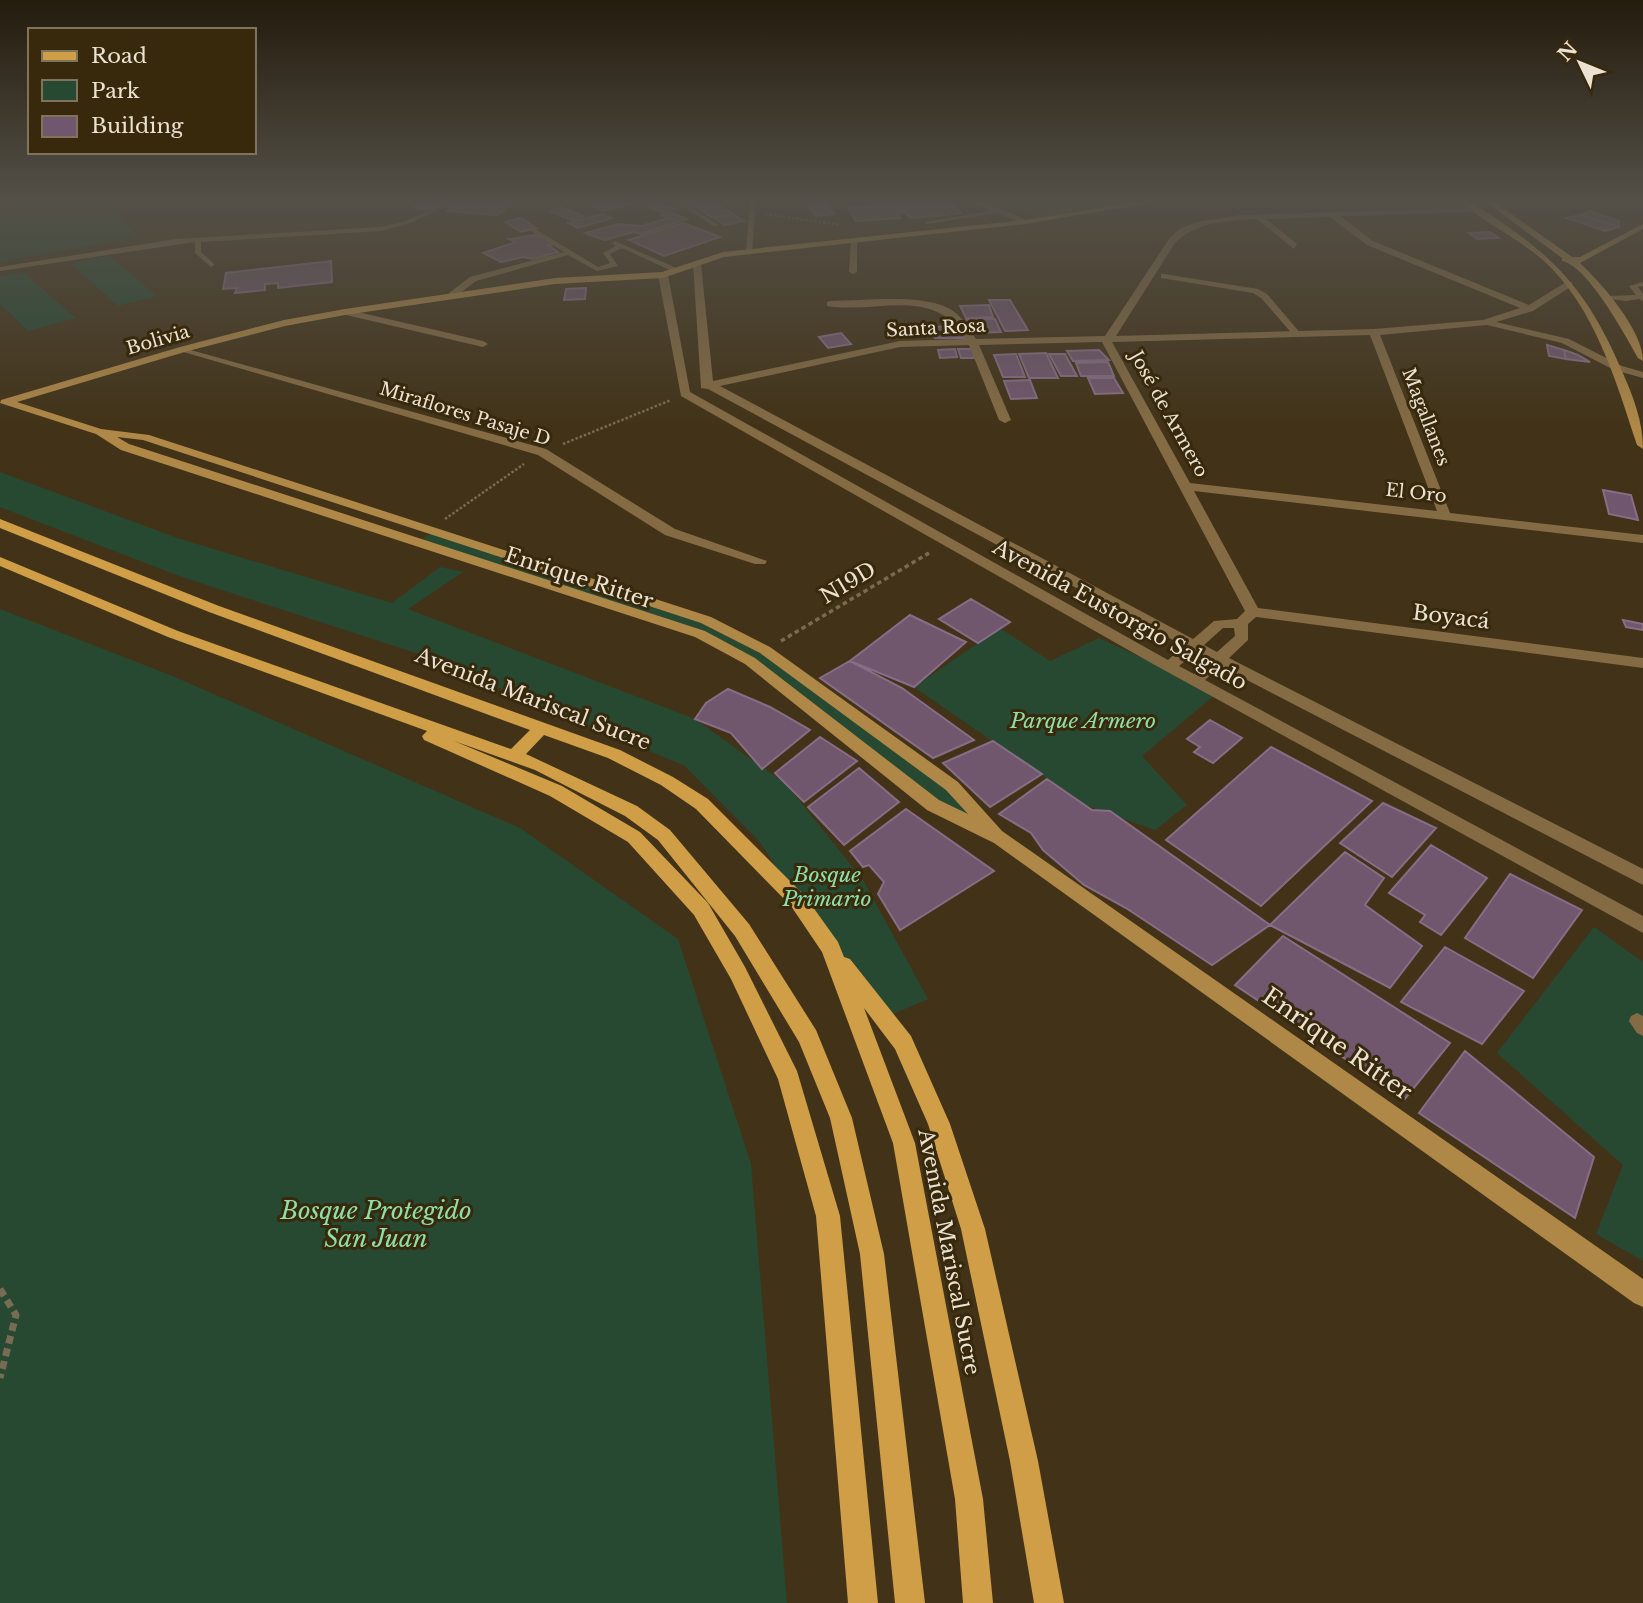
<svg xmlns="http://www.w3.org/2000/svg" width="1643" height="1603" font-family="'Libre Baskerville',serif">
  <rect width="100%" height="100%" fill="#423318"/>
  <path fill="#274932" d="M23,202H114L135,237L0,262V206Z
    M996,202H1132L1039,218Z
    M109,255L157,296L118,306L71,264Z
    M23,272L76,318L28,331L0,304V277Z
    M0,472L177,538L392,603L440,567L463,572L408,609L695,719L787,785L863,880L928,999L886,1017L798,901L760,842L685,766L416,653L182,577L0,507Z
    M432,533L704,623L763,655L949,788L979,822L936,802L702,631L415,544Z
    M0,609L170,675L520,828L678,939L751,1164L787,1603H0Z
    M1000,628L1050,661L1099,638L1217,693L1142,756L1187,805L1155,830L1085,805L914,687Z
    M1594,927L1643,962V1261L1596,1234L1623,1165L1497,1053Z"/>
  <path fill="#70576e" stroke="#876d85" stroke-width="2" d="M423,202H442L432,210L414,208Z
    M458,202L494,204L513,202L498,215L447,211Z
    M605,202H634L603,211L592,206Z
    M687,202H713L734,214L713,218Z
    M806,202H825L834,214L816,216Z
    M925,202L935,216L909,218L906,212L897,213L900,218L856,221L848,208Z
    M925,202L935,216L909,218L900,203Z
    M925,202H951L961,213L935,216Z
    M659,204L674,209L663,213L648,207Z
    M561,207L583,216L571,220L550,211Z
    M1590,211L1619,221V227L1581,215Z
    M671,213L687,219L641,234L634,232L605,240L585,233L618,224L641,226L669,218L662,215Z
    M602,214L612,218L578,228L568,223Z
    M733,214L744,221L725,225L714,218Z
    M1581,215L1619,227L1605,231L1567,218Z
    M521,218L536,228L521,232L505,222Z
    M683,223L720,237L664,256L629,240Z
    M1490,232L1499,238L1477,239L1469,233Z
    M536,235L555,244L548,245L558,252L533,259L523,257L501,262L483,253L516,242L509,239Z
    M331,261L332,282L278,288V283L265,284V290L235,293L237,288L223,289L226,273Z
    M586,288L585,299L564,300L566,289Z
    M989,300H1010L1028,330L1005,331Z
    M989,305L993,317L966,318L960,306Z
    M966,319H995L1001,332L973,333Z
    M957,326L966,338H935L931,327Z
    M841,333L851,344L828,348L819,337Z
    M1547,345L1564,350L1566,359L1549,356Z
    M955,349L957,357L940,358L938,350Z
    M958,349H973L976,358H961Z
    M1099,350L1109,360L1073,361L1067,351Z
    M1564,350L1578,355L1590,362L1566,359Z
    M1046,353L1058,378H1029L1019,354Z
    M1016,354L1025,377H1003L994,355Z
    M1049,354H1065L1077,376H1061Z
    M1108,362L1114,376H1081L1076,363Z
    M1088,378H1114L1123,393L1095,394Z
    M1030,380L1037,398L1011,399L1004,381Z
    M1603,490L1631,495L1638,520L1609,514Z
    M971,599L1010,622L978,643L939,619Z
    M910,615L966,642L914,687L850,661Z
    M1623,620L1643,624V630L1626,627Z
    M850,661L902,688L974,740L933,758L820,678Z
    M728,689L770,707L810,730L762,769L731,733L695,719L706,703Z
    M1210,720L1242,738L1213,763L1194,752L1200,747L1187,739Z
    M820,737L857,761L804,802L775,773Z
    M993,741L1042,774L990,807L943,763Z
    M1271,747L1372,801L1261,906L1166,840Z
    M859,768L899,802L844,845L808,807Z
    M1047,779L1092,810L1110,811L1270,925L1212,965L1126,908L1084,885L1043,850L1031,833L999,814Z
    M1383,803L1436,828L1392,877L1340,843Z
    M906,809L994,871L900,930L878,894L884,882L869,865L863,867L850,851Z
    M1431,845L1487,878L1441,935L1420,922L1425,915L1389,893Z
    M1345,852L1384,878L1365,905L1422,946L1390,988L1270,925Z
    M1510,874L1582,910L1533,978L1465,938Z
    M1283,936L1450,1043L1405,1099L1235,985Z
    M1445,947L1524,991L1482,1044L1401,1002Z
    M1465,1051L1594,1157L1575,1218L1419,1113Z"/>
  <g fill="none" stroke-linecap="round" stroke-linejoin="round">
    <path stroke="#786b53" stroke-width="2.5" stroke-dasharray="2.5 2" stroke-linecap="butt" d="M765,214L839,225
      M563,444L671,400
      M445,519L524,464
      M926,554L930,552"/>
    <path stroke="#786b53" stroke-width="3.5" stroke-dasharray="4.5 3.5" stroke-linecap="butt" d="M781,641L929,553"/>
    <path stroke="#786b53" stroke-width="7" stroke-dasharray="8 5" stroke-linecap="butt" d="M0,1289L16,1315L0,1378"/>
    <path fill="#846b44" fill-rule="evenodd" d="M447,202H455L410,223L381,231L201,242V252L215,265L211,267L195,253V242L0,271V267L176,239L381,227L406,221Z
      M675,202H682L719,225L714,226Z
      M750,202H756L752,252L749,254L746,252Z
      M971,202C990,202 1013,213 1028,222L1023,223L997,213L927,224L924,222L990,211Z
      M531,229H535L598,267L610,263L603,253L616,246L612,243L615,241L681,270L674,272L622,248L610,254L618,266L597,271L568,255L476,281L455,297H449V293L470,277L564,252L531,231Z
      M854,238L857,240V272L853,274L849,272L851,240Z
      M1164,274L1258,289L1267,294L1302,335L1295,337L1261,298L1253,293L1161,278V274Z
      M1643,282V286L1638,287L1643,294V301L1639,299L1626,301L1603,298L1607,296L1636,295L1629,286Z
      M1637,1013L1643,1016V1036L1637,1033L1629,1021L1631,1016Z"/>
    <path fill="#846b44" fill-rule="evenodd" d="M1477,208L1480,212L1340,216L1373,241L1529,305L1566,282H1572V286L1533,311L1496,322L1569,339L1622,366L1643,372V378L1614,370L1562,343L1487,325L1380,335L1450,513L1643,535V543L1194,491L1258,608L1643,658V668L1256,617L1248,624V640L1229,658L1643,869V885L1220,666L1205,680L1643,916V933L1153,664L681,396L658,275L663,272L668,275L690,392L1168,660L1184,646L708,389L701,388L693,264L697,261L701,264L713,381L900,341L966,339C933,285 878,314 827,306V302L830,301C863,301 916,294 946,307C960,313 968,327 976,339L1105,336L1169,239L1179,229L1197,222L1240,215ZM1330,217L1367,245L1520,308L1483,320L1374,329L1116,336L1175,243C1196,222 1229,220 1257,219L1294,249L1297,244L1266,219ZM1370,335L1437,511L1190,483L1112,342ZM1102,342L1245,611L1237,619L1214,621L1193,639L720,386L900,347L969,345L999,420L1005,423L1011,420L979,345ZM1223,628H1234L1235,636L1217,652L1204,645ZM1195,653L1209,660L1194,674L1179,666Z
      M345,309L483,341L488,344L483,347L342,314V310Z
      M180,347L546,449L675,529L767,561L765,564H755L665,535L538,455L180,351Z"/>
    <path fill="#af8847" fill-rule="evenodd" d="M1137,202H1156L1025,224L724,257L663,278L555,284L345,315L285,326L188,351L17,402L101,429L149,435L711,617L770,647L958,782L1002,831L1643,1279V1307L1634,1303L994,843L927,810L745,664L695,637L121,450L96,434L0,403L1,400L180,347L284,320L345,309L555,278L662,272L723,252L1025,220ZM117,437L143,440L701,623L760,653L946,790L968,814L939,800L755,658L705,631L129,444Z
      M1461,202H1470C1549,251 1585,284 1622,371C1633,396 1643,421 1643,449L1637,445C1616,381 1595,308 1544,261C1518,238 1486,224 1461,202Z
      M1486,202H1495L1572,257H1580L1643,224V229L1580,263C1602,284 1643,330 1643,361L1638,358C1626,336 1587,265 1562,261V258Z"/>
    <path fill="#d09e47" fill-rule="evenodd" d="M0,519L219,606L620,750L673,777L708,799L805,896L838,942L844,957L850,959L911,1036L950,1124L985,1229L1038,1461L1064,1603H1034L1010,1461L961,1229L928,1124L895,1049L864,1008L915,1143L983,1499L993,1603H963L955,1499L893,1143L822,952L791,906L696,809L661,785L608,758L544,735L526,754L637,806L670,830L749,924L816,1030L852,1118L884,1254L925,1603H895L860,1254L830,1118L799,1042L735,936L658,840L625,816L535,770L454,741L562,786L640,832L708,903L745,967L797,1071L840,1216L878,1603H848L816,1216L778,1079L731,979L694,915L628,842L550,796L424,740L422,736L427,731L168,637L0,566V557L178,631L511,749L530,730L209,612L0,528Z"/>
  </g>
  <linearGradient id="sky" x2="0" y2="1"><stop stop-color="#241c0d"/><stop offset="0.47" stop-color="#545048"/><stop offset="1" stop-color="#545048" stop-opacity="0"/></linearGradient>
  <rect width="1643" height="426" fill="url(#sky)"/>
  <g text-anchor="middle" stroke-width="6" stroke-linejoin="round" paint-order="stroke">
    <g font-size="18" fill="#ebe2d2" stroke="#38290d">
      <text transform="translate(936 328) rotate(-3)" y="6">Santa Rosa</text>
      <text transform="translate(158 340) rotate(-16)" y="6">Bolivia</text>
      <text transform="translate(465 414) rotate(17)" y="6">Miraflores Pasaje D</text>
      <text transform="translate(1169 414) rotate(61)" y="6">José de Armero</text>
      <text transform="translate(1426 417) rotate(69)" y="6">Magallanes</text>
      <text transform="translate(1416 493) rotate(6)" y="6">El Oro</text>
    </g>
    <g font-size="21" fill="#ebe2d2" stroke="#38290d">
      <text transform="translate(579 578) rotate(18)" y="7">Enrique Ritter</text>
      <text transform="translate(848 583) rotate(-31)" y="7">N19D</text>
      <text transform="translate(1120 615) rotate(29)" y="7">Avenida Eustorgio Salgado</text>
      <text transform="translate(1451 617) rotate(7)" y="7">Boyacá</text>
      <text transform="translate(533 699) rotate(21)" y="7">Avenida Mariscal Sucre</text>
      <text transform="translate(949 1252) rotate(79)" y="7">Avenida Mariscal Sucre</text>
    </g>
    <g font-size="21" font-style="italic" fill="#8edea8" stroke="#38290d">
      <text x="1083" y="728">Parque Armero</text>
      <text x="827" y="882">Bosque<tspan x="827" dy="24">Primario</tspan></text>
    </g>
    <g font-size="24" fill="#ebe2d2" stroke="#38290d">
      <text transform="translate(1337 1044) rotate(35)" y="8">Enrique Ritter</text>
    </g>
    <g font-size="24" font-style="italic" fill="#8edea8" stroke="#38290d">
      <text x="376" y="1219">Bosque Protegido<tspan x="376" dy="28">San Juan</tspan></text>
    </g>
  </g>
  <rect x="28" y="28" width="228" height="126" fill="#38290d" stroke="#80735c" stroke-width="2"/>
  <rect x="42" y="51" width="35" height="10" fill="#d09e47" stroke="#80735c" stroke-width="2"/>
  <text x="91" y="63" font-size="21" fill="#ebe2d2">Road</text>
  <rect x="42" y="80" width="35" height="21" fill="#274932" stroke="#80735c" stroke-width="2"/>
  <text x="91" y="98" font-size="21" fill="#ebe2d2">Park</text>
  <rect x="42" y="116" width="35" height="21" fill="#70576e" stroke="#80735c" stroke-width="2"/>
  <text x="91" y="133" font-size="21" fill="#ebe2d2">Building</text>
  <g transform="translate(1580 63) rotate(313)" stroke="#38290d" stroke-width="5" paint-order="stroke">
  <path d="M0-5L12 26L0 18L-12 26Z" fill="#ebe2d2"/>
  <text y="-10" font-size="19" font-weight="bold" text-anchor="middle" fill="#ebe2d2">N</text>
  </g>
</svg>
